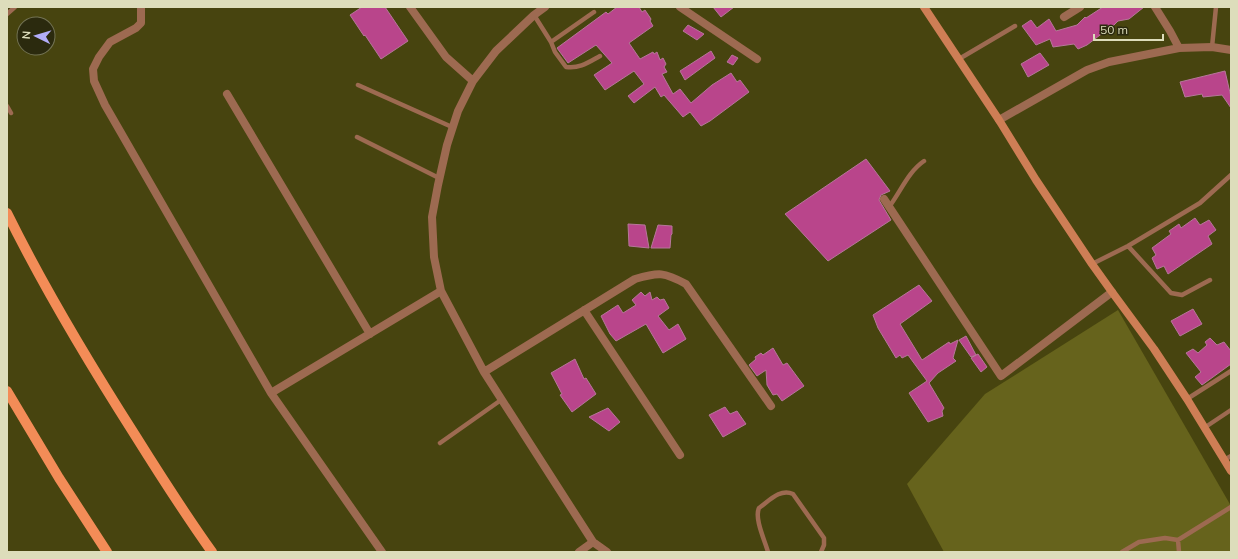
<svg xmlns="http://www.w3.org/2000/svg" width="1238" height="559" font-family="Mulish,sans-serif">
  <rect width="100%" height="100%" fill="#47440f"/>
  <path fill="#66631c" d="M1118,310L1231,506V552H944L907,484L985,394Z"/>
  <path fill="#b9458b" stroke="#b67799" d="M362,7H385L408,41L381,59L365,35L364,36L350,15Z
    M617,7H639L642,12L645,10L651,19L650,21L653,26L629,43L640,59L653,52L654,54L657,52L660,60L663,58L666,64L664,67L667,72L662,74L673,94L680,89L691,103L712,85L731,73L737,82L740,80L749,92L710,121L701,126L690,112L683,117L664,95L661,97L655,87L634,103L628,96L644,84L634,71L605,90L594,75L612,63L596,45L568,63L557,48L606,12L608,14Z
    M713,7H734L721,17Z
    M1103,7H1144L1129,19L1118,21L1110,29L1104,32L1087,45L1078,49L1074,44L1053,47L1050,39L1036,45L1022,26L1031,20L1037,28L1049,19L1056,31L1077,25L1085,17L1086,18Z
    M688,25L704,34L697,40L683,31Z
    M711,51L715,58L685,80L680,71Z
    M1040,53L1049,65L1028,77L1021,64Z
    M732,55L738,58L733,65L727,62Z
    M1225,71L1231,97V108L1222,95L1203,97L1202,94L1185,97L1180,82Z
    M866,159L890,191L881,195L879,200L891,220L828,261L785,214Z
    M1195,218L1200,225L1209,220L1216,230L1208,236L1212,244L1168,274L1164,266L1157,269L1152,258L1156,255L1152,248L1171,234L1169,231L1179,224L1181,228Z
    M628,224L645,225L649,248L629,246Z
    M658,225L672,226V234L671,235L670,248H651Z
    M919,285L932,301L900,324L922,360L949,342L950,344L958,340L953,358L956,361L938,373L929,383L944,408L942,411L943,416L928,422L909,393L927,381L908,355L902,358L900,355L896,358L878,328L873,315Z
    M641,292L645,296L650,292L652,300L657,297L660,300L664,299L669,308L658,316L669,330L678,324L686,339L663,353L646,324L616,341L610,334L601,316L618,305L623,313L636,305L632,300Z
    M1193,309L1202,324L1180,336L1171,321Z
    M966,336L976,355L978,354L987,367L981,372L971,358L976,355L971,357L959,340Z
    M1210,338L1217,345L1224,342L1231,351V364L1202,385L1195,377L1201,372L1186,353L1193,349L1198,353L1207,345L1205,342Z
    M773,348L783,365L787,363L804,386L782,401L777,394L773,395L767,385L766,370L757,376L749,365L756,359L755,357L761,353L763,355Z
    M575,359L584,379L586,378L596,394L572,412L560,395L562,394L551,373Z
    M725,407L730,414L737,411L746,424L723,437L709,415Z
    M608,408L620,422L609,431L589,417Z"/>
  <g fill="none" stroke-linecap="round" stroke-linejoin="round">
    <path stroke="#9d6a51" stroke-width="4.5" d="M7,14L15,7
      M534,15L551,42L555,52L566,67C580,69 589,62 600,56
      M551,42L594,12
      M1212,47L1216,7
      M959,59L1015,26
      M358,85L452,127
      M7,106L11,113
      M357,137L439,178
      M889,207C901,191 908,172 924,161
      M1128,246L1171,293L1182,295L1210,280
      M1092,264L1128,246L1200,203L1231,175
      M1187,399L1231,371
      M1204,428L1231,410
      M440,443L501,400
      M1224,460L1231,456
      M1178,540L1179,552
      M768,552C765,541 754,518 759,508C769,501 780,488 793,494L824,538V545L821,552
      M1122,552L1139,542L1165,538L1178,540L1231,507"/>
    <path stroke="#9d6a51" stroke-width="8" d="M141,7V23L136,28L110,42L99,57L93,69L94,81L105,105L271,393L382,552
      M410,7L446,57L473,81
      M545,7L534,15L496,51L473,81L458,111L447,145L438,185L432,217L434,257L441,291L484,372L593,542L607,552
      M680,7L757,59
      M1155,7L1170,31L1179,48
      M1064,17L1080,7
      M227,94L370,334
      M999,120L1087,70L1109,62L1179,48L1212,47L1231,50
      M884,199L1001,376L1112,292
      M584,310L680,455
      M484,372L635,279C659,272 664,272 686,284L771,406
      M271,393L441,291
      M579,552L593,542"/>
    <path stroke="#ce7e55" stroke-width="8" d="M924,7L999,120L1036,180L1092,264L1112,292L1154,349L1187,399L1231,471"/>
    <path stroke="#f38c57" stroke-width="10" d="M7,213C45,290 89,363 135,435C160,475 185,514 212,552
      M7,391L59,478L107,552"/>
  </g>
  <rect width="1238" height="559" fill="none" stroke="#ddddbb" stroke-width="16"/>
  <g transform="translate(36 36) rotate(275)"><circle r="19" fill="#2b2a0e" stroke="#727253"/>
  <path d="M0-3L7 15L0 10L-7 15Z" fill="#b2adf9"/>
  <text y="-6" font-size="11" font-weight="bold" text-anchor="middle" fill="#ddddbb">N</text>
  </g>
  <path d="M1094 34v6h69v-6" fill="none" stroke="#ddddbb" stroke-width="2"/>
  <text x="1100" y="34" font-size="12" fill="#ddddbb" stroke="#2b2a0e" stroke-width="3" paint-order="stroke">50 m</text>
</svg>
